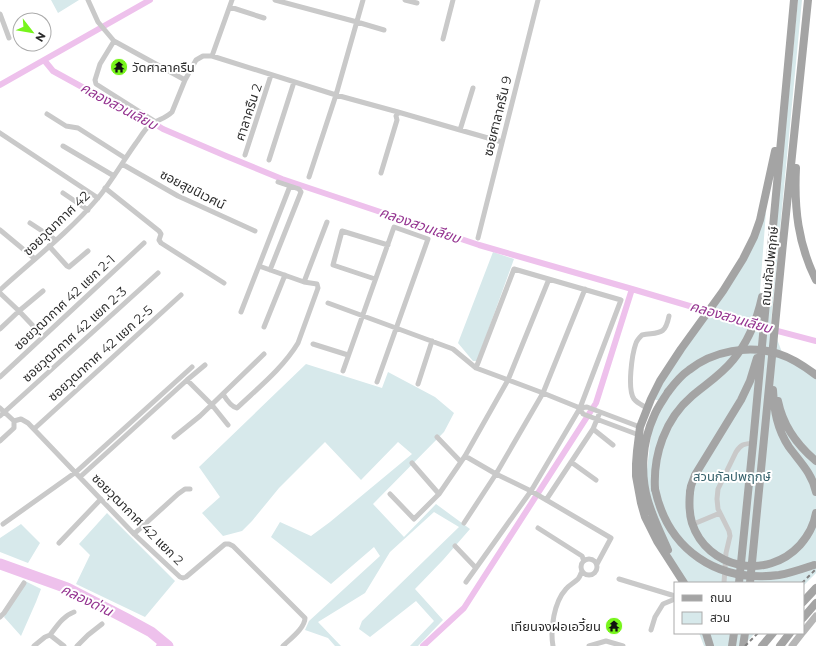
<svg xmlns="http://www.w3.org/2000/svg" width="816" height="646" font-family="Montserrat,'Noto Sans Thai',sans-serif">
  <rect width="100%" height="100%" fill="#fff"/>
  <path fill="#d7e9eb" d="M51,0H79L58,13Z
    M798,0H802L771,323L783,355L816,377V573L803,586V583H681L645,488L652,425L662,401L651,399L762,224L766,211L760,291L767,312Z
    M493,252L514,259L477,361H473L458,343Z
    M306,364L382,388L388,372L435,397L454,413L444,432L373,504L404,537L436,504L470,529L443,560L415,589L443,620L418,646H410L434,621L416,601L370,637L359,629L362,621L459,527L434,512L390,552L365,593L318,622L341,646H335L328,638L305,630L309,621L380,556L374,547L331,584L271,537L280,522L311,536L330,522L412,454L398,442L361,480L325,442L279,488L252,521L242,531L223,536L202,513L220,497L199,467Z
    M107,513L175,581L145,617L76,584L90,555L79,544Z
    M21,524L40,543L28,563L0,552V538Z
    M23,580L41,589L36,602L21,636L4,617Z
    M699,633H755L743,646H704Z"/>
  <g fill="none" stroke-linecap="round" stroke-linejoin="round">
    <path stroke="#eec1ec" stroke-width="6" d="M44,60L53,71L93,93L145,118L163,129L226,156L282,179L479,245L632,289L747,323L816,341
      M0,85L150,0
      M159,646L163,642
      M423,646L464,608L596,403L632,289"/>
    <path stroke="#eec1ec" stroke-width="11" d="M0,564L67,588L127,619L151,632L168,646"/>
    <path stroke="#c9c9c9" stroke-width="5" d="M88,0L98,22L114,41L185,80
      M275,0L357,22L384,30
      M405,0L417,3
      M230,7L264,18
      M0,14L9,38
      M443,39L453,0
      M114,41L100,64L95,80L96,84L156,122
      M212,56L232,0
      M47,114L66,126L78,128L125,158
      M460,130L502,142
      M0,133L98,198
      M63,146L114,176
      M245,155L271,75
      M269,160L294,82
      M122,164L178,196L255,231
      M381,173L397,120L396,116L398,112
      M309,177L336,95L363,0
      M105,188L159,231L161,234L159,240L161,243L224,283
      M63,193L88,210
      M30,223L56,240
      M0,230L35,259
      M478,238L538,0
      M49,246L67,266L69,267L88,251
      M270,270L301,192L299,189L278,182
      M375,279L333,265L342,231L388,245
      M304,282L327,222
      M0,290C33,260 69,232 98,198C112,181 123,161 136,143C140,138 144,130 149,126C156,120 165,119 172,112L185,80L196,60L203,56H212L336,95L398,112L460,130L473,88
      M0,293L19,311L37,330L24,340
      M328,303L453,349L476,368L543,393L580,408L587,407L640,427
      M241,312L290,186
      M264,327L285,275
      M0,329L19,311L43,291
      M313,344L348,355
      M343,371L394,227L428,239L377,382
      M0,377L144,243
      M187,380L212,405L228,425
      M418,384L432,341
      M223,394C226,399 231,407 237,408C258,388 283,368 298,343L318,288L317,284L304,282L259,266
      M0,408L14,421L21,419L28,423L134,534L180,577L183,578L186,577L225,544H229L233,546L305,618C305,628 290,639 283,646
      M580,408L583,414L639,435
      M647,408C642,405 637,403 634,399C627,389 632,354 636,343C637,340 640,337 642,335C659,332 665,336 669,316
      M0,416L158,273
      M34,429L181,295
      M593,429L613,445
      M174,437L200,416L264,354
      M437,437L461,462
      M0,441L14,428V421
      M465,456L496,474L531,491L611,538L597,564
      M571,462L596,480
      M412,463L439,494
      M80,477L187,380L205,365
      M390,494L414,519L439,494L465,456L508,380L549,279
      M546,500L593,429L600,412
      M464,523L496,474L543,393L585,289
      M696,523L720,513
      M3,524L76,472L192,367
      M538,528L582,556L584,561
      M134,534L178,494L185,489H190
      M59,543L101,499
      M455,546L476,568
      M581 567a8 8 0 1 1 16 0a8 8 0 1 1-16 0Z
      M619,579L675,596
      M466,582L531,491L580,408L621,300L514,269L476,368
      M724,583L726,553L730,536L729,531L718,509L717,499L718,489L736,452C741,444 744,444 753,443
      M0,617L4,613L24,583
      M651,630L655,617L663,604L675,599
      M50,635C57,626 63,616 74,612
      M50,635L64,646
      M34,646L45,637L50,635
      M77,646L88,635L102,624
      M553,646C550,629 554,602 566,589C569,585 574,583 578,579C580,577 581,573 582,571
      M589,646L606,641L623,646"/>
    <path stroke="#b6b6b6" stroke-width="7" d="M803,632L816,616
      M792,646L802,633"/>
    <path stroke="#a4a4a4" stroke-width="8" d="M796,168C794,208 798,244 816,280
      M773,390C774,410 777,429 789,447C800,462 812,473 816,492
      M668,392C663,400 657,408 654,416C642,442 640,474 648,501C653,518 661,534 668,550
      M778,401C783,426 797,445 816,461
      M655,489C653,455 665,419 692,396C706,384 721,375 733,360C748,342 757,320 762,297
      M690,492L691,486L695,475L741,400L750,381L757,358
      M684,583L657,541L645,517L641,503L636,476V464L637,451L640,427L651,399L660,381L681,349L723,291L743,259L754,237L760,220L775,151
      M739,583L753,443L794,0
      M750,583L783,243L808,0
      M803,602L816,588
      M803,618L816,603
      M706,633L710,646
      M732,646L734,633
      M743,646L745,633
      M762,646L773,633
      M780,646L790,633"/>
    <path stroke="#818181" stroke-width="2" stroke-dasharray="4 3" stroke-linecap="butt" d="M802,583L816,569
      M745,646L758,633"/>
    <path stroke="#a4a4a4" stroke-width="8" d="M668,392C674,384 680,376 689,370C713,351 749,344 779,354C792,358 804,366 816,375
      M655,489C668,550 717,583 779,575C791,573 802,569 814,565
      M690,492C689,503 689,513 692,523C707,569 767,581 800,545C808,536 814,525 816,513"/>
  </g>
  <defs>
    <symbol id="temple-disc" viewBox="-11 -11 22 22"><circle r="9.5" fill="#77f51b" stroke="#fff"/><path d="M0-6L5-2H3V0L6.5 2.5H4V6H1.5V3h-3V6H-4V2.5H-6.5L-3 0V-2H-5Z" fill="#111"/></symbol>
  </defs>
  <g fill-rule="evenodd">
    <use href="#temple-disc" x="109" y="57" width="20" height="20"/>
    <use href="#temple-disc" x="604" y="616" width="20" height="20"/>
  </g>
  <g text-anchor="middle" stroke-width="4" stroke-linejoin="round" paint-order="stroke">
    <g font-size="13" fill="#2c2c2c" stroke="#fff" text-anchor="start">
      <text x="132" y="72">วัดศาลาครืน</text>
      <text x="601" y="631" text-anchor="end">เทียนจงฝอเอวี้ยน</text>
    </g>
    <g font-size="13" fill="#2c2c2c" stroke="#fff">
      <text transform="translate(248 112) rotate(-72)" y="5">ศาลาครืน 2</text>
      <text transform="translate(497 116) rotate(-76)" y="5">ซอยศาลาครืน 9</text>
      <text transform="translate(193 189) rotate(27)" y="5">ซอยสุขนิเวศน์</text>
      <text transform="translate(56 223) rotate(-44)" y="5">ซอยวุฒากาศ 42</text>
      <text transform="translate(769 266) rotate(-84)" y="5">ถนนกัลปพฤกษ์</text>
      <text transform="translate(64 302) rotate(-43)" y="5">ซอยวุฒากาศ 42 แยก 2-1</text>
      <text transform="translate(74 334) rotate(-42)" y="5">ซอยวุฒากาศ 42 แยก 2-3</text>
      <text transform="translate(100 353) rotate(-42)" y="5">ซอยวุฒากาศ 42 แยก 2-5</text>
      <text transform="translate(138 519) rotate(45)" y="5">ซอยวุฒากาศ 42 แยก 2</text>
    </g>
    <g font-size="13" fill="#36616b" stroke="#fff">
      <text x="732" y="481">สวนกัลปพฤกษ์</text>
    </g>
    <g font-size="14" font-style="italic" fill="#943390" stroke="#fff">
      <text transform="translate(119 106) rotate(28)" y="5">คลองสวนเลียบ</text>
      <text transform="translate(420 225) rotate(19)" y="5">คลองสวนเลียบ</text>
      <text transform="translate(731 317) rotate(16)" y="5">คลองสวนเลียบ</text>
      <text transform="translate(87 600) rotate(26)" y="5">คลองด่าน</text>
    </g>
  </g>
  <rect x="674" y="582" width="130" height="52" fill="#ffffff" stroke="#ababab"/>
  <rect x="682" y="595" width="20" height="6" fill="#a4a4a4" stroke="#ababab"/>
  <text x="710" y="602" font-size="12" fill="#2c2c2c">ถนน</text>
  <rect x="682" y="612" width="20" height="12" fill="#d7e9eb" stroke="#ababab"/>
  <text x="710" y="622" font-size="12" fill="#2c2c2c">สวน</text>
  <g transform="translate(32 32) rotate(121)"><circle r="19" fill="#ffffff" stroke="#ababab"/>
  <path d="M0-3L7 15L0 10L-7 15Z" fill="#77f51b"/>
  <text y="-6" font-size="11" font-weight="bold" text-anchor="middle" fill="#2c2c2c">N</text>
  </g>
</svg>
